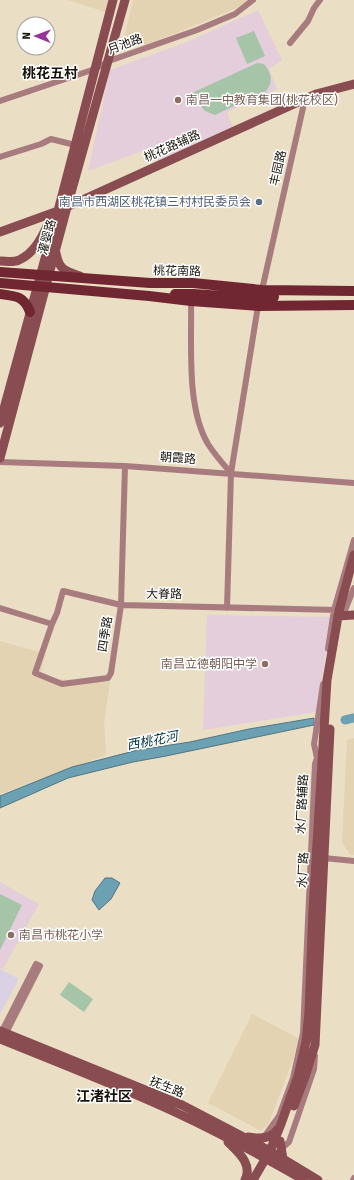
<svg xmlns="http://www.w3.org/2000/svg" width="354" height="1180" font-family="'Fira Sans','Noto Sans SC',sans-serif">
  <rect width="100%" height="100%" fill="#eadec5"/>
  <path fill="#e3d3b3" d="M68,0H108L105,12Z
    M133,0H249L239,7L147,45L123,43Z
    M0,641L46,654L39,678L110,682L104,723L106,755L0,794Z
    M354,738V855H350L342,842L347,740Z
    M252,1014L298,1038L293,1060L269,1123L261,1131L208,1103Z"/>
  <path fill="#e4cedb" d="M258,10L282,60L269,69L277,89L227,112L233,128L157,161L153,147L88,171L110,70L187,42Z
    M207,615L332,617L316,712L203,730Z
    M0,882L39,904L3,969L0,968Z"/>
  <path fill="#dbd1e5" d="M0,969L19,979L0,1014Z"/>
  <path fill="#a6c4a8" d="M254,31L265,56L247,64L236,38Z
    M257,63L264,64C271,72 274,82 266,91L215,115L205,111L200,105V95L193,98L192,93Z
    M0,894L22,905L0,950Z
    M69,982L93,999L84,1012L60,995Z"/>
  <path fill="#6ca0b3" stroke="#527680" d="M314,718V725L166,756L133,762L68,778L0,808V796L72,767L138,750L190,742L249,729Z
    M105,878H112L120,883L111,899L99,910L92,900L95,891Z"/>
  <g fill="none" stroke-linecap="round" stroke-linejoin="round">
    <path stroke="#6ca0b3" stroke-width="9" d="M345,720L354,718"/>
    <path stroke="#a87c7e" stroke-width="6" d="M290,43L308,21L314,8L320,0
      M0,101L95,69L109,61L197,30L235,14L253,0
      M0,157L41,144L51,139L75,145
      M262,290L305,99
      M191,301C192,344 186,407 208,444C215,455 223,464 231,473
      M0,462L125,466L354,483
      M0,608L52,624L57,613L63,591L121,605L337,610
      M227,608L231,473L258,306
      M345,610L354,588
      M52,624L35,673L62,684L108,678L111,673L121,605L125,466
      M328,649L334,610L354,540
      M324,858L354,861
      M2,1031L36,964L40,966L6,1033
      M264,1137L279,1116L293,1078L303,1033L315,764L317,758L314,744L315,738L323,684
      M281,1149L289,1142L314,1069L315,1056
      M353,1180L354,1178"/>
    <path stroke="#894c50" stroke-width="9" d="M0,232L58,211L316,94L354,84
      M56,253C59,270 65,271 80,276
      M0,261C6,261 13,263 19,260C37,252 45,231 52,215
      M0,423L58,211L113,0
      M0,458L67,207L125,0
      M338,616L354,615
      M0,1031L182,1105L270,1151L318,1180
      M0,1039C59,1063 119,1086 177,1113C220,1133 262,1156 304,1180
      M294,1106L305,1077L315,1045L330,729
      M248,1137C261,1139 270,1139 278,1129
      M280,1141L283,1159
      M228,1142C238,1152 253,1164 245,1180
      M253,1180L270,1151L281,1124L298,1076L306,1042L309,1012L313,909L327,680L339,611L354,555"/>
    <path stroke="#712731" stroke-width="10" d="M0,272L150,283H193L262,290L354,291
      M0,283L149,296L191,301L258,306L354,305
      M0,294C16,296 24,296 30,312
      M175,294H193L237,297
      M230,294L274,297"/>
  </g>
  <g fill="#8d6e63" stroke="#fff" stroke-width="1.5">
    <circle cx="178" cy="100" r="4"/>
    <circle cx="265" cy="664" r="4"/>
    <circle cx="11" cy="935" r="4"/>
  </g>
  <circle fill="#5c6f8a" stroke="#fff" stroke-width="1.5" cx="259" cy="202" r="4"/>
  <g text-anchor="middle" stroke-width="3" stroke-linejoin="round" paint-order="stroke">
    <g font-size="12" fill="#17130a" stroke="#fff">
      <text transform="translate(125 44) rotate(-20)" y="4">月池路</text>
      <text transform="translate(172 146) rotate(-24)" y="4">桃花路辅路</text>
      <text transform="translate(278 168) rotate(-77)" y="4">丰园路</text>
      <text transform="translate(47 237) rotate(-75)" y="4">灌婴路</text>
      <text transform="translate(177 271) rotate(1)" y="4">桃花南路</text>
      <text transform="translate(178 458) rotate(4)" y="4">朝霞路</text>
      <text transform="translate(164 594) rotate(1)" y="4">大脊路</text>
      <text transform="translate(105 634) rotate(-81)" y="4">四季路</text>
      <text transform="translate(302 804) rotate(-87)" y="4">水厂路辅路</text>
      <text transform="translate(303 870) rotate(-87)" y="4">水厂路</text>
      <text transform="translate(167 1087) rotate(22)" y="4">抚生路</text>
    </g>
    <g font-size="12" fill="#785e54" stroke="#fff" text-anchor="start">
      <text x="186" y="104">南昌一中教育集团(桃花校区)</text>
      <text x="257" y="668" text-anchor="end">南昌立德朝阳中学</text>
      <text x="19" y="939">南昌市桃花小学</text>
    </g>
    <g font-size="12" fill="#4e5e75" stroke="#fff" text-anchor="end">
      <text x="251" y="206">南昌市西湖区桃花镇三村村民委员会</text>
    </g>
    <g font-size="13" font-style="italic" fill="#023443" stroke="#fff">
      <text transform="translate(152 740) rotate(-11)" y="5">西桃花河</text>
    </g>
    <g font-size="14" font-weight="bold" fill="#17130a" stroke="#fff">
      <text x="50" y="78">桃花五村</text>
      <text x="104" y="1101">江渚社区</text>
    </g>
  </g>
  <g transform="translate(36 36) rotate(271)"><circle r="19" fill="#ffffff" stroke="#a2a19d"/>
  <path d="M0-3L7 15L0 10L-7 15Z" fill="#983399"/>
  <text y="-6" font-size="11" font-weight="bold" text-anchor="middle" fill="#17130a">N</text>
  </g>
</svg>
